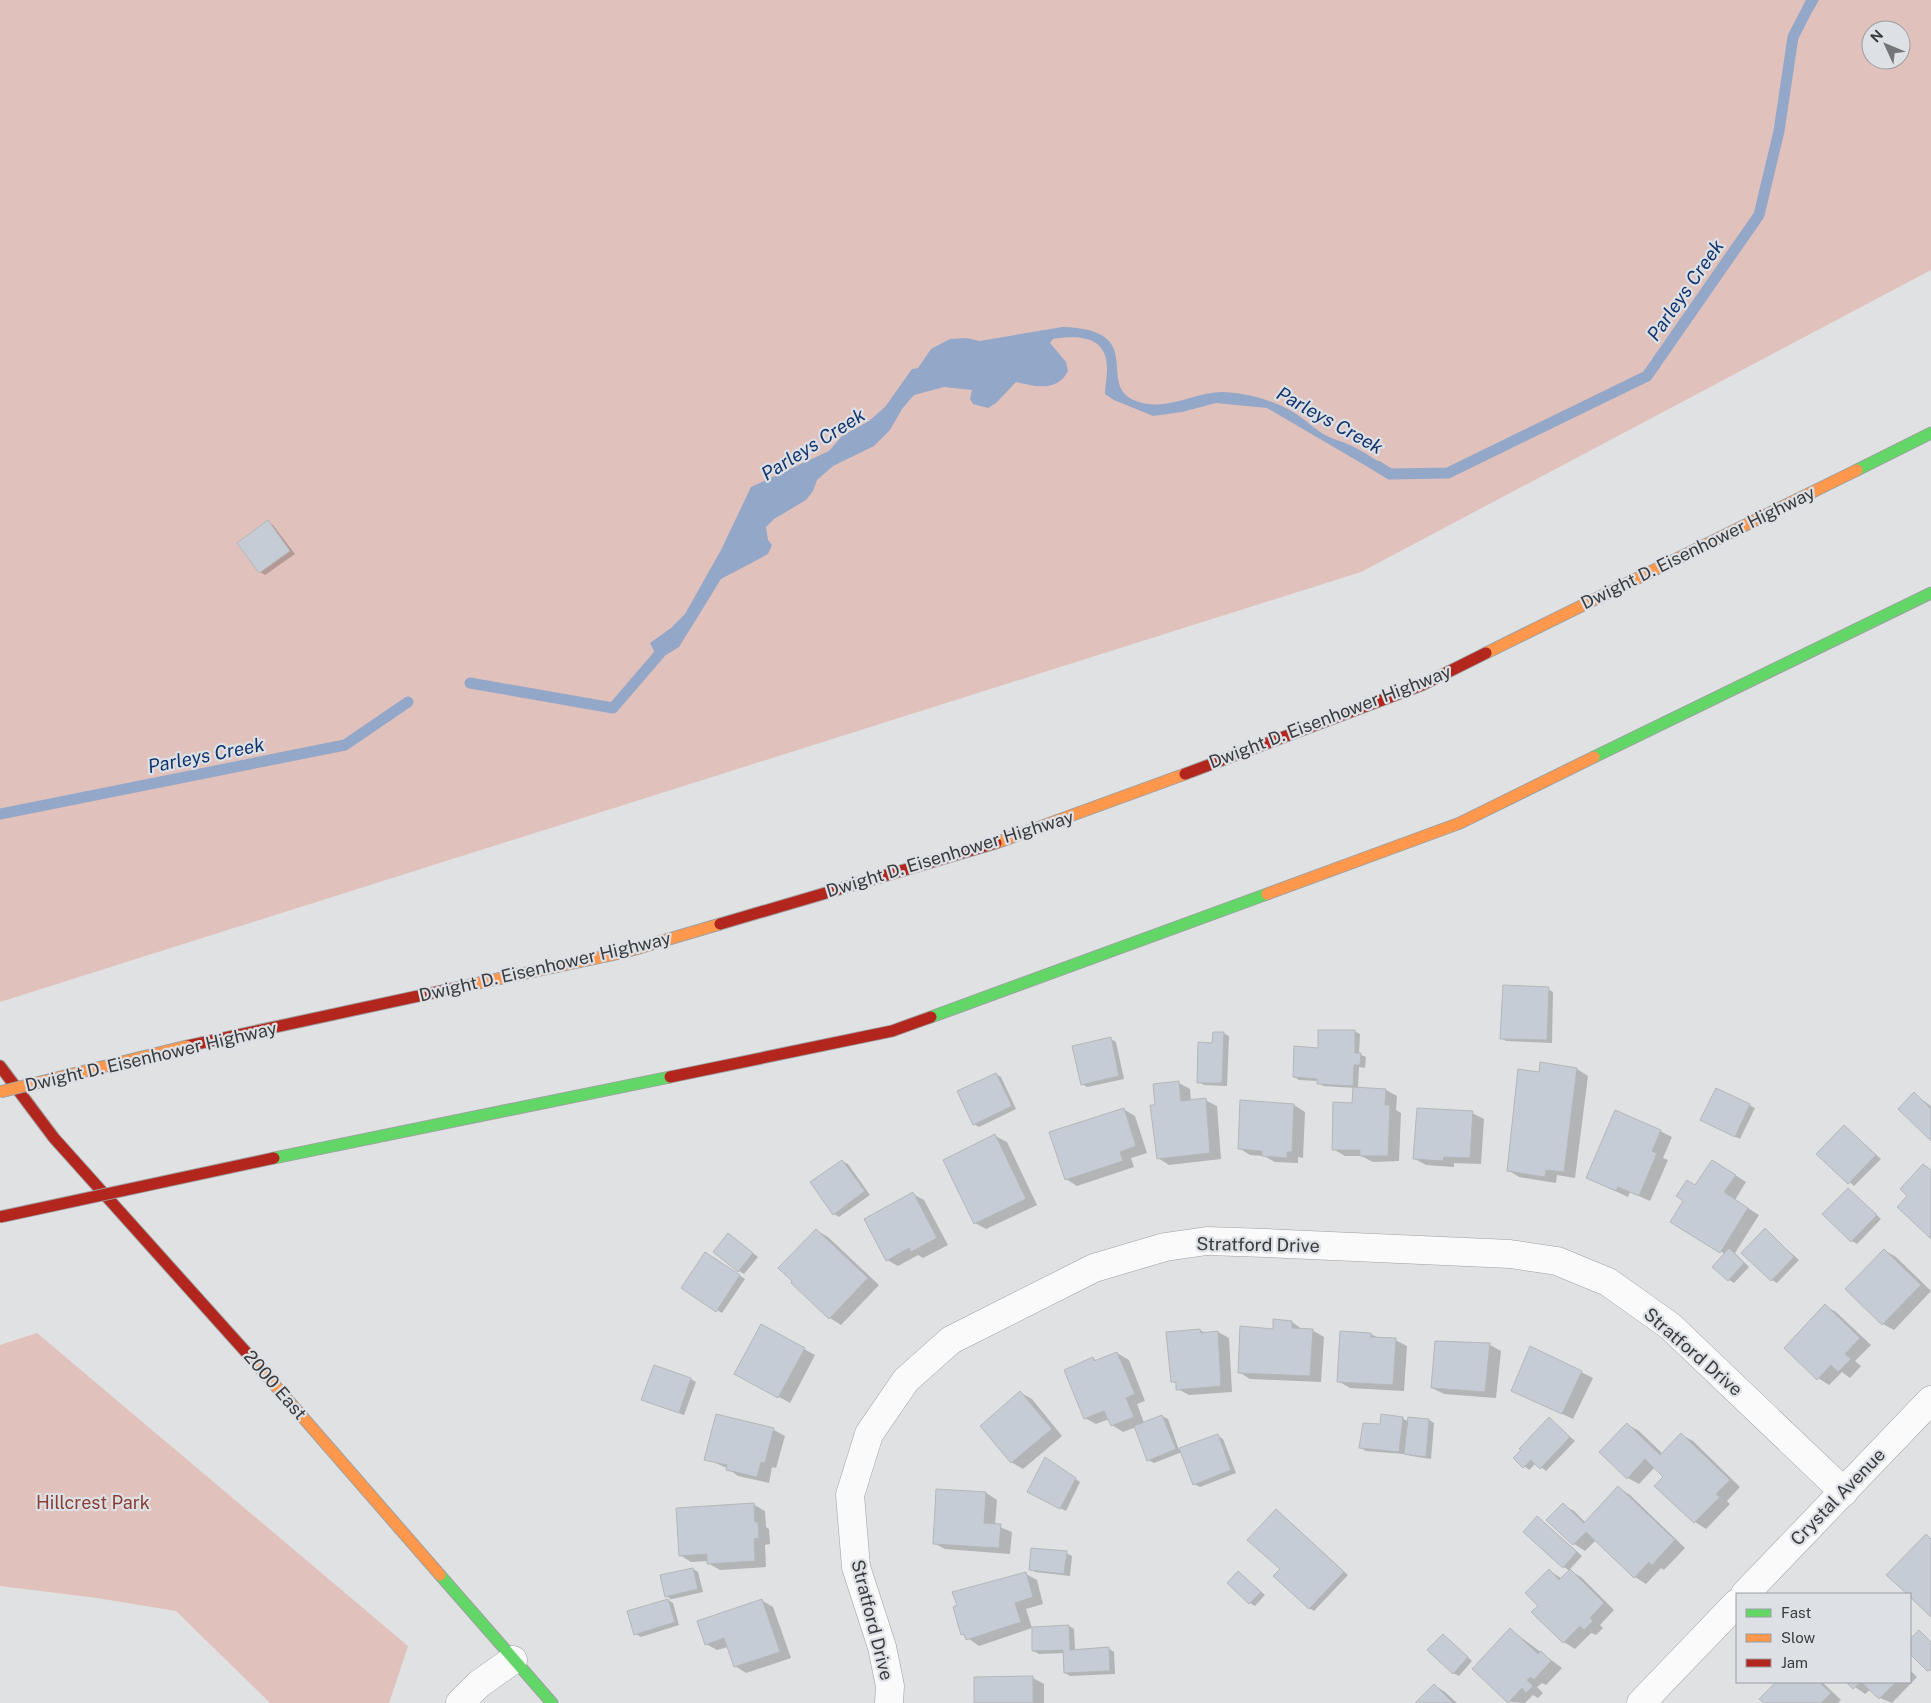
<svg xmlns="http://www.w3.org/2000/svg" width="1931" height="1703" font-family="'Public Sans',sans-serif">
  <rect width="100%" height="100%" fill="#dfe1e3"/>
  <path fill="#e1c1bb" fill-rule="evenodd" d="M0,0H1931V270L1361,572L0,1002ZM1871,30H1901V60H1871Z
    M37,1333L408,1646L389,1703H270L176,1611L97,1598L0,1586V1345Z"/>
  <path fill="#93a7c9" d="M1807,0H1819L1796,39L1793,37Z
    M1062,327C1150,329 1094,385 1136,401C1166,412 1192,393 1221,392C1243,392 1274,400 1293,412C1305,419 1315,430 1327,436C1335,440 1344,442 1352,446C1365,452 1378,462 1391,469L1390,480L1267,408L1216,403L1182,412L1153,416L1114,400L1105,394C1105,386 1107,378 1107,370C1108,336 1079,335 1053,339L1050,343L1066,362L1068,371C1057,393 1034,386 1016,382L996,403L988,408L973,404L970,399L972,390L944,387L914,395L902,409L890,430L874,446L833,466L817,480L813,491L806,500L774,519L766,527L768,540L772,545L768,554L721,579L679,647L664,656L655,653L650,643L671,628L685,614L721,550L751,487L829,451L842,436L869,421L885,407L912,369L918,368L931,349L950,339L966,338L980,341Z"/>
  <path fill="#0003" d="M268,522L273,525L295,554L265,575L260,572Z
    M1548,989L1553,992L1552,1043L1506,1041L1501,1038Z
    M1354,1031L1360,1034L1359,1054L1366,1057L1365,1068L1359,1067L1358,1088L1386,1090L1397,1096L1396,1110L1401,1113L1399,1161L1373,1162L1361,1156H1345L1333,1149L1354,1104L1355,1088L1323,1086L1318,1081L1299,1080L1294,1077L1319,1049Z
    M1223,1033L1229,1036L1227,1086L1204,1085L1199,1082L1214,1044Z
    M1111,1039L1116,1042L1124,1079L1087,1087L1082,1084Z
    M1541,1064L1577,1069L1588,1076L1575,1178L1557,1175L1556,1183L1519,1177L1508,1170Z
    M996,1074L1001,1077L1016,1109L979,1127L974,1124Z
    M1179,1083L1190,1089L1191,1101L1205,1100L1217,1106L1221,1159L1169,1165L1158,1158L1156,1106Z
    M1717,1089L1755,1108L1740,1139L1707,1123Z
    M1914,1094L1931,1106V1140Z
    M1241,1102L1294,1105L1305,1112L1303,1158L1298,1157V1163L1275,1162L1264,1156L1250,1155L1239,1148Z
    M1123,1109L1135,1116L1147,1153L1131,1158L1134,1167L1077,1186L1066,1179Z
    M1472,1113L1484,1119L1481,1164L1454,1163V1167L1426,1165L1415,1159Z
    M1844,1127L1881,1159L1854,1186L1818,1154Z
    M1660,1131L1672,1137L1663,1158L1668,1160L1650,1201L1630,1192L1628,1197L1587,1178Z
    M995,1136L1007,1142L1037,1205L986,1229L975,1223Z
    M842,1161L848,1164L870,1195L839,1217L834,1214Z
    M1724,1168L1746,1182L1735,1200L1759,1215L1735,1253L1749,1267L1734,1283L1729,1280L1725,1254L1672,1222L1695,1187Z
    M1848,1189L1881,1219L1857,1244L1852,1241Z
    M913,1194L924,1200L948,1245L923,1258L918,1255L898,1266L887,1260Z
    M816,1230L828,1237L879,1285L841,1325L830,1318L794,1281Z
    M1765,1230L1799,1260L1777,1283L1772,1280Z
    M734,1238L758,1257L744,1274L739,1271Z
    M1884,1250L1896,1257L1931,1291L1894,1330L1883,1324Z
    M711,1256L745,1279L722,1313L717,1310Z
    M1825,1306L1836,1312L1871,1345L1855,1361L1861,1366L1850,1378L1842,1372L1829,1385L1818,1378Z
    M1292,1322L1303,1330H1312L1324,1337L1321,1382L1250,1379L1239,1372L1274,1330Z
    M1200,1330L1206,1333L1218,1332L1229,1338L1232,1392L1189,1395L1178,1389L1177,1384L1172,1381Z
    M1371,1334L1380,1339L1395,1340L1407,1346L1404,1391L1350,1388L1338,1381Z
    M1490,1345L1501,1351L1496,1398L1444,1394L1432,1388Z
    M804,1349L815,1355L790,1403L736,1373Z
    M1117,1353L1129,1360L1145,1401L1137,1404L1144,1423L1162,1416L1168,1419L1179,1450L1218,1436L1223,1439L1236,1473L1200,1487L1194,1484L1182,1452L1154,1463L1148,1460L1136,1427L1123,1432L1112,1425L1109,1419L1096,1424L1085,1418L1093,1358L1097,1361Z
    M1581,1372L1593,1378L1573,1419L1512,1390Z
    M691,1379L696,1382L684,1415L648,1402Z
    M1021,1393L1032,1399L1062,1436L1023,1469L1011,1462Z
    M717,1415L774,1430L785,1436L776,1468L772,1467L769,1483L738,1476L727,1468L706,1459Z
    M1402,1418L1409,1422L1429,1420L1434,1423L1431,1459L1411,1456L1404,1453V1454L1366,1451L1361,1448L1381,1426Z
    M1549,1419L1575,1441L1546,1471L1536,1463L1529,1470L1515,1458Z
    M1627,1424L1639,1431L1663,1454L1682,1435L1693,1441L1740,1487L1727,1501L1730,1504L1706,1529L1695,1522L1656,1486L1665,1477L1655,1467L1639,1484L1628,1478Z
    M1051,1462L1080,1482L1066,1511L1029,1491Z
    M1619,1488L1630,1495L1685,1548L1664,1570L1661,1568L1646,1584L1635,1577L1596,1540L1585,1551L1574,1544L1563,1505L1574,1511L1586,1523Z
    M986,1493L997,1500L995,1525L1012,1532L1010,1554L945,1549L934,1543Z
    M753,1504L765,1511L766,1527L769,1529L770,1544L765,1545L766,1567L720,1570L708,1563V1561L691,1562L680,1555Z
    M1277,1510L1348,1575L1314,1611L1309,1608L1281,1569Z
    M1538,1517L1582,1556L1569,1570L1581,1577L1614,1610L1600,1625L1603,1628L1596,1635L1591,1633L1575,1649L1564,1642L1533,1612L1540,1606L1549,1570L1562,1579L1570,1571L1564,1567Z
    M1066,1553L1072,1556L1070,1576L1035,1572L1030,1569Z
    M693,1569L698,1572L703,1592L668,1600L673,1603L679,1625L641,1637L636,1634L629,1612L671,1599L666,1596Z
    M1239,1573L1265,1595L1255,1606L1250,1603Z
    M1026,1574L1037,1580L1043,1604L1026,1609L1032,1628L979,1646L962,1634Z
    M761,1600L773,1607L791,1658L746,1673L735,1666L728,1647L717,1650L706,1644Z
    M1069,1626L1074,1629L1075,1650L1108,1648L1114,1652L1115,1674L1070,1676L1065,1673L1064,1653L1039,1654L1033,1651Z
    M1510,1629L1562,1668L1546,1685L1542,1683L1537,1687L1543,1693L1538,1698L1533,1695L1525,1703L1509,1702L1473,1669Z
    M1444,1635L1472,1661L1459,1676L1453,1673Z
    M1910,1670L1917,1677L1892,1703L1880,1698L1871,1689L1865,1694L1848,1682H1910Z
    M1033,1678L1044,1684V1703H975Z
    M1777,1682H1822L1841,1700L1838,1703H1766L1761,1699Z
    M1434,1685L1445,1692L1457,1703H1416Z"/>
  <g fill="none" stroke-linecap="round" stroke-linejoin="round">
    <path stroke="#93a7c9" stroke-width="11" d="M1377,466L1390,474L1448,473L1647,376L1759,215L1779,131L1793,37L1812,0
      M470,683L613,708L668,644
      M0,814L345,745L408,702"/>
  </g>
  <path fill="#c5ccd6" stroke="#b5b7b9" d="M268,520L290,551L259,573L237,543Z
    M1503,985L1549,987L1547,1040L1500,1039Z
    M1318,1030H1355V1053H1361L1360,1065H1354L1353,1086L1317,1084V1079L1293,1077L1294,1046L1318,1048Z
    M1213,1032H1224L1222,1083H1197L1198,1042L1212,1043Z
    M1111,1037L1119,1076L1081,1085L1072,1046Z
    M1540,1062L1577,1068L1564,1172L1546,1170L1545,1177L1507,1171L1518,1069L1539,1072Z
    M996,1073L1012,1106L973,1125L957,1091Z
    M1179,1081L1181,1101L1206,1098L1210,1153L1157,1159L1150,1105H1155L1153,1084Z
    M1353,1087L1386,1089L1385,1105H1390L1388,1156H1360V1150H1332L1333,1102L1352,1103Z
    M1716,1088L1750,1104L1735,1137L1700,1120Z
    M1914,1092L1931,1109V1141L1898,1109Z
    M1240,1100L1294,1104L1292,1152H1287V1158L1262,1156V1151L1238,1149Z
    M1124,1108L1136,1146L1120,1152L1123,1161L1065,1180L1049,1132Z
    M1417,1108L1473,1111L1470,1158L1444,1157L1443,1161L1413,1159Z
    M1615,1110L1661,1130L1652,1151L1657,1153L1639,1196L1618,1187L1616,1191L1586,1178Z
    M1844,1125L1876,1155L1848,1184L1816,1154Z
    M995,1134L1026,1199L974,1224L943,1160Z
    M842,1160L865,1191L833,1215L810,1182Z
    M1712,1160L1736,1175L1724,1192L1748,1208L1720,1253L1670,1222L1683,1201L1676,1196L1687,1180L1695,1185Z
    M1923,1164L1931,1170V1239L1897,1207L1907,1196L1900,1189Z
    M1848,1188L1877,1215L1851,1242L1822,1214Z
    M913,1192L937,1238L911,1252L909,1248L886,1261L864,1219Z
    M1765,1228L1794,1257L1771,1281L1741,1253Z
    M816,1229L868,1278L829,1319L791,1283L792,1281L778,1268Z
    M728,1233L753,1253L738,1272L713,1252Z
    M1729,1248L1744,1263L1728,1281L1712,1267Z
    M1884,1249L1921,1285L1882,1325L1845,1289Z
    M705,1252L740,1275L716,1312L681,1288Z
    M1825,1304L1860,1338L1845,1354L1851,1359L1838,1372L1831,1365L1817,1380L1784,1348Z
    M1273,1319L1292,1321V1328L1313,1329L1310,1376L1238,1373L1240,1326L1273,1329Z
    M761,1324L805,1348L778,1398L734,1374Z
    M1200,1329L1201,1333L1218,1331L1221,1386L1176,1390V1382H1171L1166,1332Z
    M1340,1331L1371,1333V1337L1396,1338L1393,1385L1337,1382Z
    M1435,1341L1490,1343L1485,1392L1431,1388Z
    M1530,1346L1582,1371L1562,1414L1511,1391Z
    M1117,1352L1135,1394L1126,1398L1134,1417L1111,1426L1104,1411L1084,1419L1064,1370L1093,1357L1094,1361Z
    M654,1365L691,1378L679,1413L641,1400Z
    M1020,1391L1052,1429L1011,1463L980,1426Z
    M716,1414L774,1428L765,1463L761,1462L757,1477L726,1470L727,1465L704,1460Z
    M1381,1414L1403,1417L1399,1452L1359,1448L1363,1423L1380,1424Z
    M1162,1415L1176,1449L1147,1461L1134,1426Z
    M1408,1417L1429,1419L1426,1457L1404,1454Z
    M1549,1417L1570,1437L1540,1469L1531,1460L1523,1468L1513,1458L1521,1450L1519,1449Z
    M1627,1423L1660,1455L1681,1433L1730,1480L1716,1494L1720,1497L1694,1523L1654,1486L1663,1477L1645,1459L1627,1479L1599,1452Z
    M1218,1434L1231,1470L1193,1485L1179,1448Z
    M1045,1457L1076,1478L1060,1509L1027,1492Z
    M1618,1486L1675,1540L1652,1565L1649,1562L1634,1578L1586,1532L1573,1545L1546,1520L1563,1503L1584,1523Z
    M936,1489L986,1492L984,1523L1001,1524L999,1548L933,1544Z
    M754,1503L755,1522H758L759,1538L754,1539L755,1561L707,1564V1554L679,1556L676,1508Z
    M1276,1509L1344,1572L1309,1609L1273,1576L1280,1569L1247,1540Z
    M1537,1516L1577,1552L1563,1568L1523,1532Z
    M1926,1534L1931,1539V1617L1910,1597V1594H1907L1886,1575Z
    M1031,1548L1067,1551L1064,1574L1029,1570Z
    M693,1568L698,1589L665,1597L660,1575Z
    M1549,1569L1559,1580L1570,1569L1604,1603L1590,1618L1593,1621L1584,1630L1580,1626L1563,1643L1531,1612L1538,1606L1525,1593Z
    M1238,1571L1261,1592L1249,1604L1227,1583Z
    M1026,1572L1033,1597L1015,1603L1021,1622L966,1640L964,1634L961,1635L953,1607L957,1605L952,1592Z
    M668,1599L675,1622L634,1635L627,1611Z
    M762,1599L780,1652L734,1667L724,1638L705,1645L697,1621Z
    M1069,1625L1070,1650L1109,1647L1110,1671L1064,1673L1063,1650L1032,1651V1627Z
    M1510,1628L1538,1654L1541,1651L1551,1661L1534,1680L1531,1677L1527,1680L1533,1686L1526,1693L1522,1688L1508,1703L1472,1669Z
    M1919,1630L1931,1642V1670L1927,1671L1910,1654V1639Z
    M1443,1634L1468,1657L1453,1674L1427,1650Z
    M1033,1676V1703H974V1677Z
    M1776,1682H1819L1831,1693L1821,1703H1764L1759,1699Z
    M1846,1682H1896L1879,1699L1861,1682L1853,1689Z
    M1434,1684L1453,1703H1415Z"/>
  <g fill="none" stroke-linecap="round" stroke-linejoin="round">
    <defs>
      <path id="street" d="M1745,1594L1931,1400
        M460,1703L479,1684L513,1660
        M889,1703L890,1686L882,1647L856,1567L850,1495L869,1434L906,1380L951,1340L1094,1268L1165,1247L1207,1241L1266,1243L1510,1254L1557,1261L1608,1282L1670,1326L1844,1492
        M1641,1703L1737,1603"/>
      <path id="fast" d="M1857,470L1931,433
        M1594,757L1931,593
        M931,1017L1267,894
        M274,1158L670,1077
        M440,1575L552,1703"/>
      <path id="slow" d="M1486,653L1857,470
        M996,843L1185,774
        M1267,894L1460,823L1594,757
        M460,987L625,952L720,924
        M253,1360L440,1575"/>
      <path id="jam" d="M1185,774L1422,685L1486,653
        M720,924L996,843
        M187,1046L460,987
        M0,1066L54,1138L253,1360
        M670,1077L892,1031L931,1017"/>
    </defs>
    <use href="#street" stroke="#9ea0a2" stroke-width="29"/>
    <use href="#fast" stroke="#9ea0a2" stroke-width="13"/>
    <use href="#slow" stroke="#9ea0a2" stroke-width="13"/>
    <use href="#jam" stroke="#9ea0a2" stroke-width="13"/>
    <use href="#street" stroke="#fafafb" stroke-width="28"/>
    <use href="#fast" stroke="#63d668" stroke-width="11"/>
    <use href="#slow" stroke="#ff974d" stroke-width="11"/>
    <use href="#jam" stroke="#b3261e" stroke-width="11"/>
    <defs>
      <path id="slow-bridge" d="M0,1092L187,1046"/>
      <path id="jam-bridge" d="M0,1217L274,1158"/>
    </defs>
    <use href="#slow-bridge" stroke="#9ea0a2" stroke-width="13" stroke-linecap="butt"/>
    <use href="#jam-bridge" stroke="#9ea0a2" stroke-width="13" stroke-linecap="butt"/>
    <use href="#slow-bridge" stroke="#ff974d" stroke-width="11"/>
    <use href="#jam-bridge" stroke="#b3261e" stroke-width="11"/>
  </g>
  <g text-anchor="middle" stroke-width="4.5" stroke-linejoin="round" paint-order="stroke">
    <g font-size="18" fill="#393b3d" stroke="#dde0e5">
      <text transform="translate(1698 548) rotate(-26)" y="6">Dwight D. Eisenhower Highway</text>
      <text transform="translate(1330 717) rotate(-21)" y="6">Dwight D. Eisenhower Highway</text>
      <text transform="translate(950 854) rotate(-17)" y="6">Dwight D. Eisenhower Highway</text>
      <text transform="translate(545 967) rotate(-13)" y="6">Dwight D. Eisenhower Highway</text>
      <text transform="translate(151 1057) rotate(-13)" y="6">Dwight D. Eisenhower Highway</text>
      <text transform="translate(1258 1245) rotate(1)" y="6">Stratford Drive</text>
      <text transform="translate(1693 1352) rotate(41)" y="6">Stratford Drive</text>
      <text transform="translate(275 1385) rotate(49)" y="6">2000 East</text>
      <text transform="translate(1838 1497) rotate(-46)" y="6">Crystal Avenue</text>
      <text transform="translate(872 1620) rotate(76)" y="6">Stratford Drive</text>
    </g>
    <g font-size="18" fill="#8a3d32" stroke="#dde0e5">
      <text x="93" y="1509">Hillcrest Park</text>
    </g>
    <g font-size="19" font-style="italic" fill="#12356e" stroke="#dde0e5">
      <text transform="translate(1685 290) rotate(-55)" y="7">Parleys Creek</text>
      <text transform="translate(1330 420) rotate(29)" y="7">Parleys Creek</text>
      <text transform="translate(813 444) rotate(-32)" y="7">Parleys Creek</text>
      <text transform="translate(206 755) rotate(-11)" y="7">Parleys Creek</text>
    </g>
  </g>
  <rect x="1736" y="1593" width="175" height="90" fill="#dde0e5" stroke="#9b9ea2"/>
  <rect x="1746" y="1609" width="25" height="8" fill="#63d668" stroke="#9b9ea2"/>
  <text x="1781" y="1618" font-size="15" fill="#393b3d">Fast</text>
  <rect x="1746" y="1634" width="25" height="8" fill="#ff974d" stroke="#9b9ea2"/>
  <text x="1781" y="1643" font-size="15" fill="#393b3d">Slow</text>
  <rect x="1746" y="1659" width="25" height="8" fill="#b3261e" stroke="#9b9ea2"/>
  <text x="1781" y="1668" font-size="15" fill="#393b3d">Jam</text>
  <g transform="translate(1886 45) rotate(314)"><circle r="24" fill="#dde0e5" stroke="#9b9ea2"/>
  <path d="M0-4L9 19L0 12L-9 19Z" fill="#737577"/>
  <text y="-8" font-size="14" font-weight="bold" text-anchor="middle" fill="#393b3d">N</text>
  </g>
</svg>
